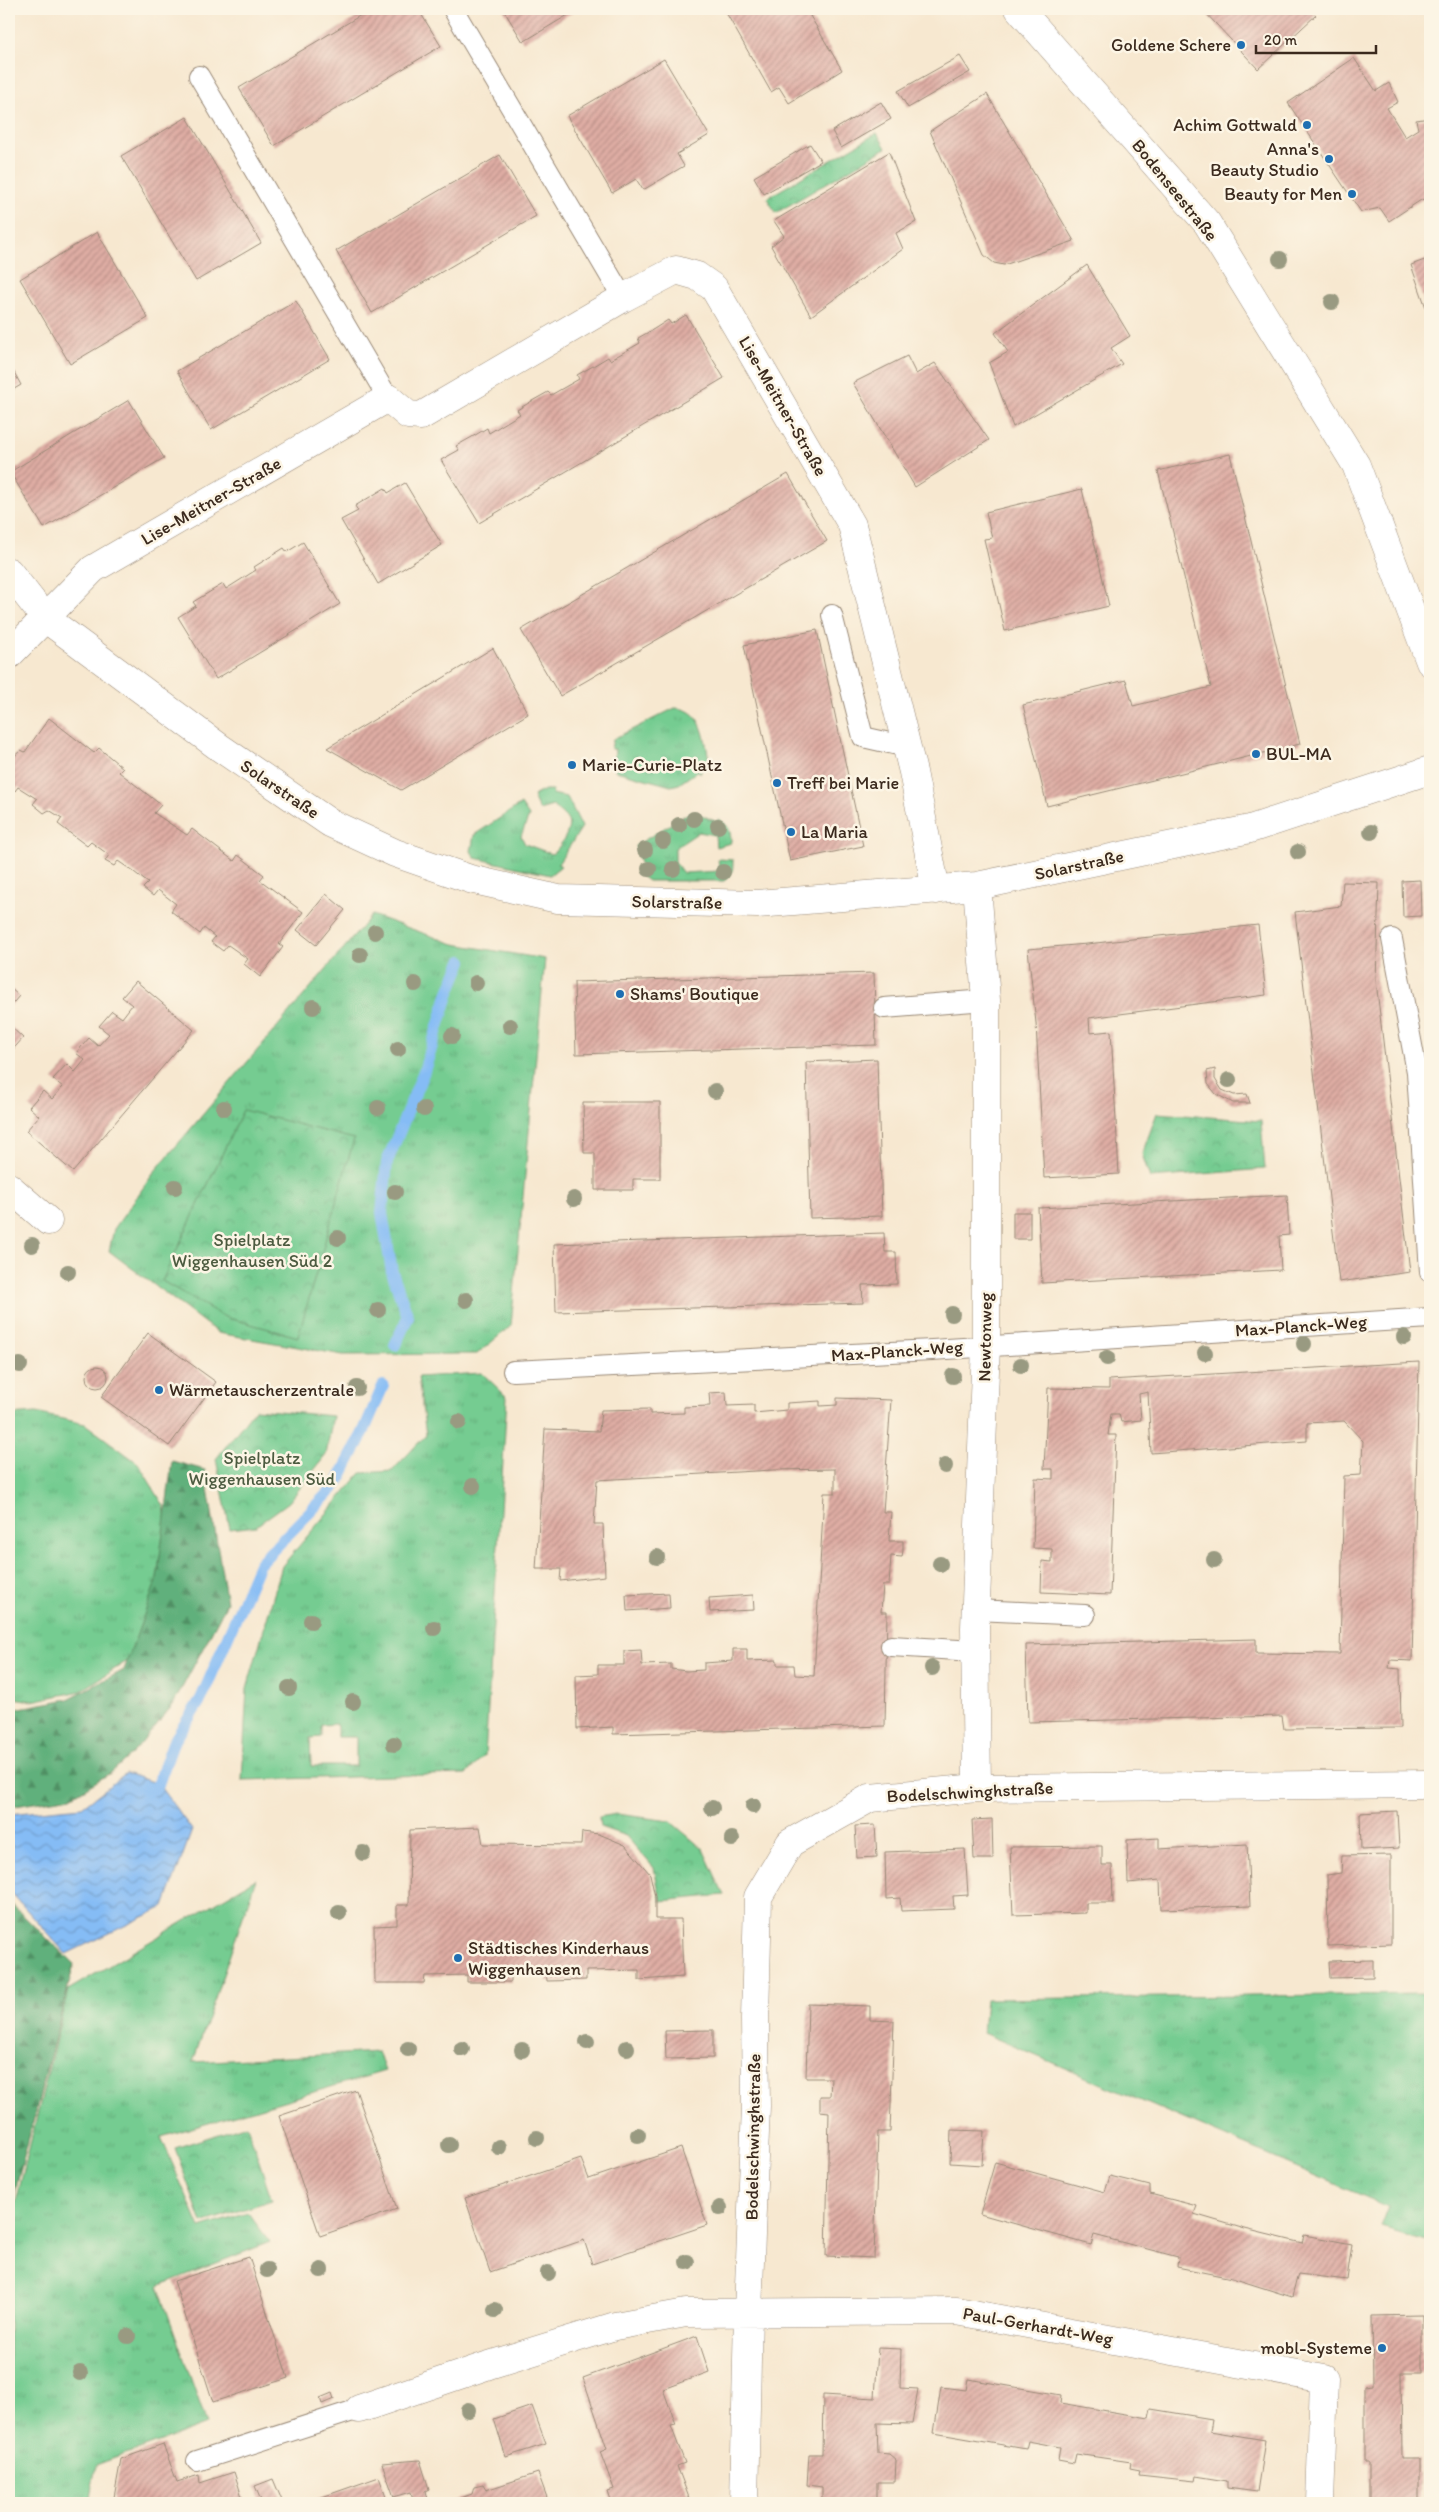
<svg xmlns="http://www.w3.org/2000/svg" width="1439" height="2512" font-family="Itim,sans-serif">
  <defs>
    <pattern id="grass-tufts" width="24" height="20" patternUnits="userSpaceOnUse" patternTransform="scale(1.25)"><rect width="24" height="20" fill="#75cc91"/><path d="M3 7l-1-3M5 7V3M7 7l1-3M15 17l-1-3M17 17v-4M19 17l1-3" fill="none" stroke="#66af7d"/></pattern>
    <pattern id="forest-firs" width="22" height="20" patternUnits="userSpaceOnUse" patternTransform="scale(1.25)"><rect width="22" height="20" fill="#60b07b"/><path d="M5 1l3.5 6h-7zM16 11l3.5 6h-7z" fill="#508f64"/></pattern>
    <pattern id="park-crowns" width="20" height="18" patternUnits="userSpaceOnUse" patternTransform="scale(1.25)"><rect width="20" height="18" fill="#75cc91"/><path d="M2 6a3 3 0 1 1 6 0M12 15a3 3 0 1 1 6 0" fill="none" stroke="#66af7d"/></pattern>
    <pattern id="water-waves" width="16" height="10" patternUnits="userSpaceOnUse" patternTransform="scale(1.25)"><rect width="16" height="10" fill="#85bcf5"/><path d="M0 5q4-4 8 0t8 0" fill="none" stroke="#6e99c6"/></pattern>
    <pattern id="building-hatch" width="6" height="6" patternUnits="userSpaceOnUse" patternTransform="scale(1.25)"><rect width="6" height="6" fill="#dfada4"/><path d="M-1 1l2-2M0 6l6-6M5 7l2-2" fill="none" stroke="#b68d85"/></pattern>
  </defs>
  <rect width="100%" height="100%" fill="#fcf5e5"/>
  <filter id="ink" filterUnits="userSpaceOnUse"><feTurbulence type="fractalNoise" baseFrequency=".02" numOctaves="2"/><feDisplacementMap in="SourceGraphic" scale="10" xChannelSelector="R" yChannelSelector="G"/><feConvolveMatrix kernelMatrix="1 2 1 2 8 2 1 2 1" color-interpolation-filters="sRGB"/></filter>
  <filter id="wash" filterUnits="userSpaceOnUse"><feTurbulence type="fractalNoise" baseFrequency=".0096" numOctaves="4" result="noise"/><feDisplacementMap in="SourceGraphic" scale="20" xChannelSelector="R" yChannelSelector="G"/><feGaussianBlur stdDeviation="1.12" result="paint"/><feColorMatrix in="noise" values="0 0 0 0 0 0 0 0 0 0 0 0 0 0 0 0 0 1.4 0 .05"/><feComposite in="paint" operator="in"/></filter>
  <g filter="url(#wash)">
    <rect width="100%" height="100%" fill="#f7e8d0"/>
    <path fill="url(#grass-tufts)" stroke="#587b58" fill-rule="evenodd" d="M675,708C703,709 704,736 709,759L700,773L699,770L679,784L671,786L616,771L614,767L615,749H611L613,739Z
      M545,790H553L552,794L567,797L582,827L558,864L561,866L550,875L475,858L471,851L474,835L521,804L529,816L521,836L525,844L552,854C559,849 572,830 568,821C565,815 557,810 553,806L539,810L533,796Z
      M692,811L717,822L718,819C729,825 731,830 731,843L716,847L715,835L699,832L675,848V862L683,873L720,871L718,859L733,860C733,870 733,874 724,881H648L640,875L643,873L635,846Z
      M372,915L454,944L545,959L511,1326L477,1354L343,1355L218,1333L109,1251L114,1229L155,1171Z
      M482,1373L507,1397L485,1756L466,1774L242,1780L247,1688L282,1566L361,1473L392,1471L426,1435L418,1377ZM337,1724V1737H356V1766H311L310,1738L321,1737V1725Z
      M36,1413L85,1424L138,1463L164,1506L173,1563L127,1661L81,1691L32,1701L9,1697V1415Z
      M256,1879L193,2062L378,2052L385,2071L161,2137L200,2228L248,2213L270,2242L158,2286L207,2424L96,2465L89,2503H9V2230L68,1990Z
      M1430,1994V2242L1381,2228L1389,2207L983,2033L986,1999Z"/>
    <path fill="url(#forest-firs)" stroke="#4e6d4c" d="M172,1461L205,1470L227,1603L173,1705L135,1751L112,1772L71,1797L9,1807V1710L68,1699L124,1670L157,1579Z
      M9,1902L74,1964L9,2215Z"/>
    <path fill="url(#park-crowns)" stroke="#587b58" d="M877,133L886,148L776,213L767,198Z
      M243,1110L354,1139L298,1337L225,1317L162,1281Z
      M1157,1113L1261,1121L1265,1169L1150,1178L1142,1154Z
      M255,1409L333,1416L326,1455L289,1502L256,1526L230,1529L216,1459Z
      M617,1814L670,1821L703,1849L724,1895L661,1901L654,1868L626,1836L600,1827L599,1817Z
      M247,2125L272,2200L202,2223L175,2148Z"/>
    <path fill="url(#water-waves)" stroke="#60738a" d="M126,1773L158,1784L192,1830L164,1907L66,1954L9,1890V1814L82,1807Z"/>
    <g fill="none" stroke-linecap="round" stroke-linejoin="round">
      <path stroke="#85bcf5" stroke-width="12" d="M395,1345L408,1317L392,1272L382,1213L387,1162L424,1071L449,992L462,961
        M146,1793L158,1784L173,1743L201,1699L259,1564L337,1484L363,1433L383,1386"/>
    </g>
    <g id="blocks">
      <path fill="url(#building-hatch)" d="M371,9H418L441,46L274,146L239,88Z
        M503,9H578L523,42Z
        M724,9H806L842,70L789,103L779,87L771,92Z
        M1202,9H1310L1316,15L1258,69Z
        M960,56L970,72L908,108L898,91Z
        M1354,58L1376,91L1389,83L1398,102L1387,108L1405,137L1418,129L1416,120L1430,118V198L1421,200L1389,221L1380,208L1361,212L1288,103Z
        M664,59L709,135L677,154L684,166L643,190L636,179L612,193L567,116Z
        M987,94L1074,241L1004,265L994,263L984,255L930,131Z
        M881,102L891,119L841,148L832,131Z
        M187,117L261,243L196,281L121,156Z
        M810,144L821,161L764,194L754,177Z
        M889,152L916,222L896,233L903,249L811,316L771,246L784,236L774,221Z
        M500,155L536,216L372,313L336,251Z
        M97,232L148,318L70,364L20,279Z
        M1430,258V319L1411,265Z
        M1087,265L1130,336L1111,348L1122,364L1013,427L989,363L1008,352L995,333Z
        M296,301L330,359L211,430L177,371Z
        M686,315L724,378L479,523L441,460L459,450L456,446L472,437L487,428L489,433L520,414L517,410L532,401L548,392L551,395L579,379L577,375L593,366L608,357L610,360L640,343L638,338L654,329L668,320L671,324Z
        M907,356L916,374L935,363L989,440L915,487L853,383Z
        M9,363L21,385L9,392Z
        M129,400L164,458L44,528L10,472Z
        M1230,454L1300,744L1047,806L1023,705L1126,680L1133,706L1211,687L1158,471Z
        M788,474L827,541L560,696L521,630Z
        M405,483L442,545L378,584L341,520L358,511L355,506L385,488L388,493Z
        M1082,489L1109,606L1005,631L984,539L992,538L986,512Z
        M303,542L340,604L216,679L178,617L196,606L193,602L223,584L226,589L256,570L254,567L284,548L287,552Z
        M817,630L863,846L790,861L744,645Z
        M493,648L528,714L401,790L327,748Z
        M49,718L94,753L99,748L123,768L119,772L161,805L154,813L187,835L192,829L234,861L238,855L264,875L260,880L303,912L279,944L283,947L260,977L244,964L248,959L228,945L223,951L211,942L215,937L204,928L200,934L171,911L176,904L158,890L153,896L143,888L148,883L134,872L118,861L114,866L105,861L109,855L91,842L87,846L58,824L62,818L49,810L44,813L33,804L37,799L18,787L15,791L9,786V761L21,750L25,752Z
        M1420,880L1421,916L1403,917L1402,881Z
        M1343,882L1379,883L1376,981L1410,1272L1339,1282L1295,912L1341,906Z
        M326,894L345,910L316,945L297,930Z
        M1258,925L1266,995L1089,1018L1090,1033L1111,1031L1119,1174L1044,1178L1036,1023L1028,949L1087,944Z
        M874,973L876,1045L576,1054L574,982Z
        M136,981L194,1030L73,1172L26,1131L39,1116L29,1107L43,1091L52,1099L63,1087L53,1079L67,1064L75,1072L85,1060L76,1053L89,1038L98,1046L109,1034L99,1026L112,1011L122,1018L132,1005L122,997Z
        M9,987L19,996L9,1008Z
        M9,1025L23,1038L9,1054Z
        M877,1059L882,1216L810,1218L806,1062Z
        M1215,1069V1079L1222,1090L1234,1095L1247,1094L1250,1103H1233L1216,1094L1208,1084L1207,1071Z
        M583,1102H660V1179H633V1190H595V1153H584Z
        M1287,1195L1289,1235L1279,1236L1281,1270L1042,1283L1038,1208Z
        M1013,1212H1030V1239H1013Z
        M884,1233L885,1252H896L897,1284L862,1285L863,1303L556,1312L554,1244Z
        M148,1333L216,1382L169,1446L101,1397Z
        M1419,1362L1412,1661L1390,1660L1389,1668L1400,1669L1401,1728L1284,1729L1282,1716L1028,1722L1026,1645L1256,1639V1653L1340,1654L1344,1476L1361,1475L1363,1441L1344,1421L1307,1423V1441L1151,1453L1148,1392L1139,1394L1141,1420L1121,1422L1119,1414H1111L1108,1435H1116L1110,1595L1041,1592L1042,1561L1052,1562V1549L1033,1548L1035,1478L1053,1479V1469H1044L1048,1388L1109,1389V1380Z
        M86 1377a11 11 0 1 1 22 0a11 11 0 1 1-22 0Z
        M726,1392L727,1406L754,1405V1413L787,1410V1403L820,1401V1406L837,1405V1398L891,1400L883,1512H891L889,1541H903V1550L902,1557L891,1556L889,1585H883L881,1612H887L885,1726L613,1734V1727L577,1729L576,1675L598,1674V1665H624V1651L641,1650L642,1665L671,1664V1669L686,1671L704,1670V1663L733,1661V1649H747V1661L777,1660V1665H794L795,1675L814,1676L824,1493H835V1469L773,1470L597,1480L594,1524H603L605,1576L560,1581L561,1569H536L545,1429L599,1431L601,1410L650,1409V1414L684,1413V1407L710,1406L709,1393Z
        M669,1593L670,1608L627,1611L626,1595Z
        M753,1595L754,1610L710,1612L709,1598Z
        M1397,1811L1399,1848L1361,1850L1360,1813Z
        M992,1819L993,1859H974L972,1820Z
        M875,1825L877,1857L857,1858L855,1826Z
        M480,1827L483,1844L581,1845L582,1832L599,1834L625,1845L650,1874L655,1897V1919H681L683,1977L639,1980V1970L586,1971V1980L547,1981L546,1969L511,1970V1982H467V1975L425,1976L424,1983H375L374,1926L397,1925V1905H409L410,1830Z
        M1159,1838V1849L1247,1844L1250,1906L1161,1909L1160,1880L1128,1883L1127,1840Z
        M1102,1846V1865H1112L1113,1903H1086V1913L1013,1915L1010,1847Z
        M965,1849L968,1895L953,1896L954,1909L901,1911L900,1898L886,1899L885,1852Z
        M1391,1855V1944L1328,1946L1327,1875L1341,1873L1342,1856Z
        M1373,1960V1977L1330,1978L1329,1961Z
        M808,2004L870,2006V2020L894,2021L890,2132H878L874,2258L826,2256L829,2112L820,2111V2096H830L831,2078H806Z
        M713,2030V2058L666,2059L665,2031Z
        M356,2090L397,2209L320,2236L279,2116Z
        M951,2130L984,2131L982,2165L950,2163Z
        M681,2148L707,2225L592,2264L584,2240L490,2272L465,2198L581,2159L589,2179Z
        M995,2162L1105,2192L1110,2176L1150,2186V2194L1197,2206L1194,2214L1245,2229L1302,2243L1304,2235L1352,2244L1347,2280L1298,2274L1292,2297L1232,2278L1177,2267L1178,2257L1094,2235L1091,2245L980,2214Z
        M249,2257L288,2378L213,2402L174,2281Z
        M1422,2315V2373H1401L1402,2458H1419V2503H1369V2462H1365V2386L1373,2385L1372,2316Z
        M697,2336L709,2372L663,2389L676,2425L671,2426L685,2463L677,2466L691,2503H612L608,2491L614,2489L600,2452L607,2449L583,2378Z
        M878,2348L901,2349L900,2388L918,2389L912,2424L877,2423L878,2453L889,2454L896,2460L895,2482H877V2503H822V2487L807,2485L809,2454H822L823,2395L875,2398Z
        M968,2379L1061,2395L1060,2403L1149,2418L1151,2409L1212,2419L1210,2431L1265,2440L1257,2492L1227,2488V2481L1196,2476L1195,2481L1139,2475L1140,2470L1130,2468L1131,2462L1076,2454L1074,2463L1058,2460L1060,2447L1028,2441L1026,2449L934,2433L941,2387L966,2390Z
        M332,2393L334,2399L322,2404L320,2398Z
        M532,2406L546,2444L506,2457L494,2419Z
        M163,2444L177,2482L199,2475L200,2483L234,2472L244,2503H113L121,2459Z
        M420,2460L429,2489L425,2491L428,2503H414L411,2492L394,2497L382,2463Z
        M538,2473L549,2503H447L472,2494L474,2487L483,2485L486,2490Z
        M379,2477L388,2503H305Z
        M273,2479L283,2503H262L255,2486Z"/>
    </g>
  </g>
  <g filter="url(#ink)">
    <use href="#blocks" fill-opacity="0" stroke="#998977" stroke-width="1"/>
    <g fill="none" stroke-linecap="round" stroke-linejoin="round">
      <defs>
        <path id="lane" d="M453,9L623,298
          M199,76L388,398
          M832,615L863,737L907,747
          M1392,939L1417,1072L1430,1272
          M884,1008L986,1000
          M513,1371L932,1350L1430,1318
          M976,1610L1085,1615
          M891,1646L975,1651
          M197,2461L359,2409"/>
        <path id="street" d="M9,572L45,618L219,747L330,823L395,853L470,879L558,899L757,904L977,886L1250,829L1430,770
          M9,655L93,569L388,398L408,415L421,416L623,298L676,270L697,276L714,288L852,525L913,772L936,890
          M977,886L986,1000V1345L975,1628L977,1788
          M9,1187L48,1221
          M359,2409L489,2365L615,2326L686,2313L957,2311L1324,2379L1320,2503
          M744,2503L748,2312L756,2106L755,2019L758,1897L790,1843L870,1798L977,1788L1430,1784"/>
        <path id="secondary" d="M1019,9L1207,223L1356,465L1430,662"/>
      </defs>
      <use href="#lane" stroke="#998977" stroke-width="22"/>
      <use href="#street" stroke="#998977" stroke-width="29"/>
      <use href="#secondary" stroke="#998977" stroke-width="29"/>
      <use href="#lane" stroke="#fff" stroke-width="20"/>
      <use href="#street" stroke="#fff" stroke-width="28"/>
      <use href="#secondary" stroke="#fff" stroke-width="28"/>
    </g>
    <g fill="#999a81">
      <circle cx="1280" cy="259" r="8"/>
      <circle cx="1332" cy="302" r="8"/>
      <circle cx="694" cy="819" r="8"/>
      <circle cx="679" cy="825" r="8"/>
      <circle cx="718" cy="826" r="8"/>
      <circle cx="1371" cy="832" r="8"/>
      <circle cx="663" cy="841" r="8"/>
      <circle cx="645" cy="850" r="8"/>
      <circle cx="1298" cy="852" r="8"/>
      <circle cx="649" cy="869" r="8"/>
      <circle cx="673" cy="869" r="8"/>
      <circle cx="723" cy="872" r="8"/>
      <circle cx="375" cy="932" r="8"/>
      <circle cx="360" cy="955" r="8"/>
      <circle cx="476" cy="983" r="8"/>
      <circle cx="415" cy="984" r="8"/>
      <circle cx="313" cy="1007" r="8"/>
      <circle cx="510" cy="1026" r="8"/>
      <circle cx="452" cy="1036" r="8"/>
      <circle cx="398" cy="1049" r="8"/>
      <circle cx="1229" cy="1080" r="8"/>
      <circle cx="715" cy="1091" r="8"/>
      <circle cx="224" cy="1108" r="8"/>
      <circle cx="378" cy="1108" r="8"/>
      <circle cx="424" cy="1109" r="8"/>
      <circle cx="175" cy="1187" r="8"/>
      <circle cx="395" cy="1192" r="8"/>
      <circle cx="574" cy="1199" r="8"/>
      <circle cx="338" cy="1238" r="8"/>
      <circle cx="32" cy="1245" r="8"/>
      <circle cx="68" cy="1272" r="8"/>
      <circle cx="466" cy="1300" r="8"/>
      <circle cx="378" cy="1310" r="8"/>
      <circle cx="952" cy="1314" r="8"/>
      <circle cx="1404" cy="1337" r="8"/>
      <circle cx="1304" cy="1344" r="8"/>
      <circle cx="1205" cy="1353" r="8"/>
      <circle cx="1107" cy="1358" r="8"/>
      <circle cx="20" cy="1365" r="8"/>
      <circle cx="1021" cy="1365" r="8"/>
      <circle cx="953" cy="1376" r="8"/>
      <circle cx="357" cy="1388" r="8"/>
      <circle cx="459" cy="1422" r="8"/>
      <circle cx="945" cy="1466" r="8"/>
      <circle cx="473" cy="1486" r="8"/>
      <circle cx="657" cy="1557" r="8"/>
      <circle cx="1214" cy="1560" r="8"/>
      <circle cx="940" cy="1564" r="8"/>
      <circle cx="311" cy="1621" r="8"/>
      <circle cx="434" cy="1628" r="8"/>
      <circle cx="932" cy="1668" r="8"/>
      <circle cx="289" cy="1688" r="8"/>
      <circle cx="353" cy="1702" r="8"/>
      <circle cx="394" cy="1744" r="8"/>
      <circle cx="753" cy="1806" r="8"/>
      <circle cx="712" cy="1808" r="8"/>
      <circle cx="732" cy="1839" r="8"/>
      <circle cx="363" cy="1853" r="8"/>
      <circle cx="339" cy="1913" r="8"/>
      <circle cx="587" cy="2042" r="8"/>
      <circle cx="627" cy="2048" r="8"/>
      <circle cx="408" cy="2049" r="8"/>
      <circle cx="462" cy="2049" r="8"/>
      <circle cx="522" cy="2050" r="8"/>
      <circle cx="638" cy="2135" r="8"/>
      <circle cx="537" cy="2138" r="8"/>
      <circle cx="449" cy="2145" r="8"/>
      <circle cx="499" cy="2147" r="8"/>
      <circle cx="720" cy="2208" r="8"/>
      <circle cx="687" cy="2262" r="8"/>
      <circle cx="267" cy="2270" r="8"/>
      <circle cx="321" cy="2270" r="8"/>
      <circle cx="548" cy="2273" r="8"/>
      <circle cx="495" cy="2310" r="8"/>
      <circle cx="128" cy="2336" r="8"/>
      <circle cx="80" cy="2373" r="8"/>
      <circle cx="468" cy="2410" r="8"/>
    </g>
  </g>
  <g fill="#1f6fb2" stroke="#fcf5e5" stroke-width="2">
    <circle cx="1241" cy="45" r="5"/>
    <circle cx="1307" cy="125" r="5"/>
    <circle cx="1329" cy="159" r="5"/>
    <circle cx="1352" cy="194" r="5"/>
    <circle cx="1256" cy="754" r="5"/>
    <circle cx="572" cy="765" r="5"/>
    <circle cx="777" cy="783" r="5"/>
    <circle cx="791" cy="832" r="5"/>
    <circle cx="620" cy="994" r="5"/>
    <circle cx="159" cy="1390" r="5"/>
    <circle cx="458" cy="1958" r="5"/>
    <circle cx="1382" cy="2348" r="5"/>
  </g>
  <g text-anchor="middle" stroke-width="5" stroke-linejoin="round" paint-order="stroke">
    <g font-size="18" fill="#3b2a1e" stroke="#fcf5e5" text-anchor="start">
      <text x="1231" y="51" text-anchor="end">Goldene Schere</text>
      <text x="1297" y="131" text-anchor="end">Achim Gottwald</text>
      <text x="1319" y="155" text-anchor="end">Anna's<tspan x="1319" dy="21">Beauty Studio</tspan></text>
      <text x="1342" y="200" text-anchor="end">Beauty for Men</text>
      <text x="1266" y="760">BUL-MA</text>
      <text x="582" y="771">Marie-Curie-Platz</text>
      <text x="787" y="789">Treff bei Marie</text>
      <text x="801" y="838">La Maria</text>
      <text x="630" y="1000">Shams' Boutique</text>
      <text x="169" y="1396">Wärmetauscherzentrale</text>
      <text x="468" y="1954">Städtisches Kinderhaus<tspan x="468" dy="21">Wiggenhausen</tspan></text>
      <text x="1372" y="2354" text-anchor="end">mobl-Systeme</text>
    </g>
    <g font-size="18" fill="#3b2a1e" stroke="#fcf5e5">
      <text transform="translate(1175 190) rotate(51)" y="6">Bodenseestraße</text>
      <text transform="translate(783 406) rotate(60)" y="6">Lise-Meitner-Straße</text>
      <text transform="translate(211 501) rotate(-30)" y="6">Lise-Meitner-Straße</text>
      <text transform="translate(280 789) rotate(34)" y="6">Solarstraße</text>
      <text transform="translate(1079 865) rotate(-12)" y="6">Solarstraße</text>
      <text transform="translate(677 902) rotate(1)" y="6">Solarstraße</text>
      <text transform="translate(1301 1326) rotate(-4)" y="6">Max-Planck-Weg</text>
      <text transform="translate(985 1337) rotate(-89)" y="6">Newtonweg</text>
      <text transform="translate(897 1351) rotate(-4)" y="6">Max-Planck-Weg</text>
      <text transform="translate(970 1792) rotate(-3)" y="6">Bodelschwinghstraße</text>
      <text transform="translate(753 2137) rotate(-89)" y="6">Bodelschwinghstraße</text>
      <text transform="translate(1038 2326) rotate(10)" y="6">Paul-Gerhardt-Weg</text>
    </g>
    <g font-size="18" fill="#4c5b40" stroke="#fcf5e5">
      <text x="252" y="1246">Spielplatz<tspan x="252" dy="21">Wiggenhausen Süd 2</tspan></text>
      <text x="262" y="1464">Spielplatz<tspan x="262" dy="21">Wiggenhausen Süd</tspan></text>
    </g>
  </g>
  <rect width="1439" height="2512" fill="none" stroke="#fcf5e5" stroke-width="30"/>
  <path d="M1256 45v8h120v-8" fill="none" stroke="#3b2a1e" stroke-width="2.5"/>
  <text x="1264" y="45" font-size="15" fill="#3b2a1e" stroke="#fcf5e5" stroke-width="4" paint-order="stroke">20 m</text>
</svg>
